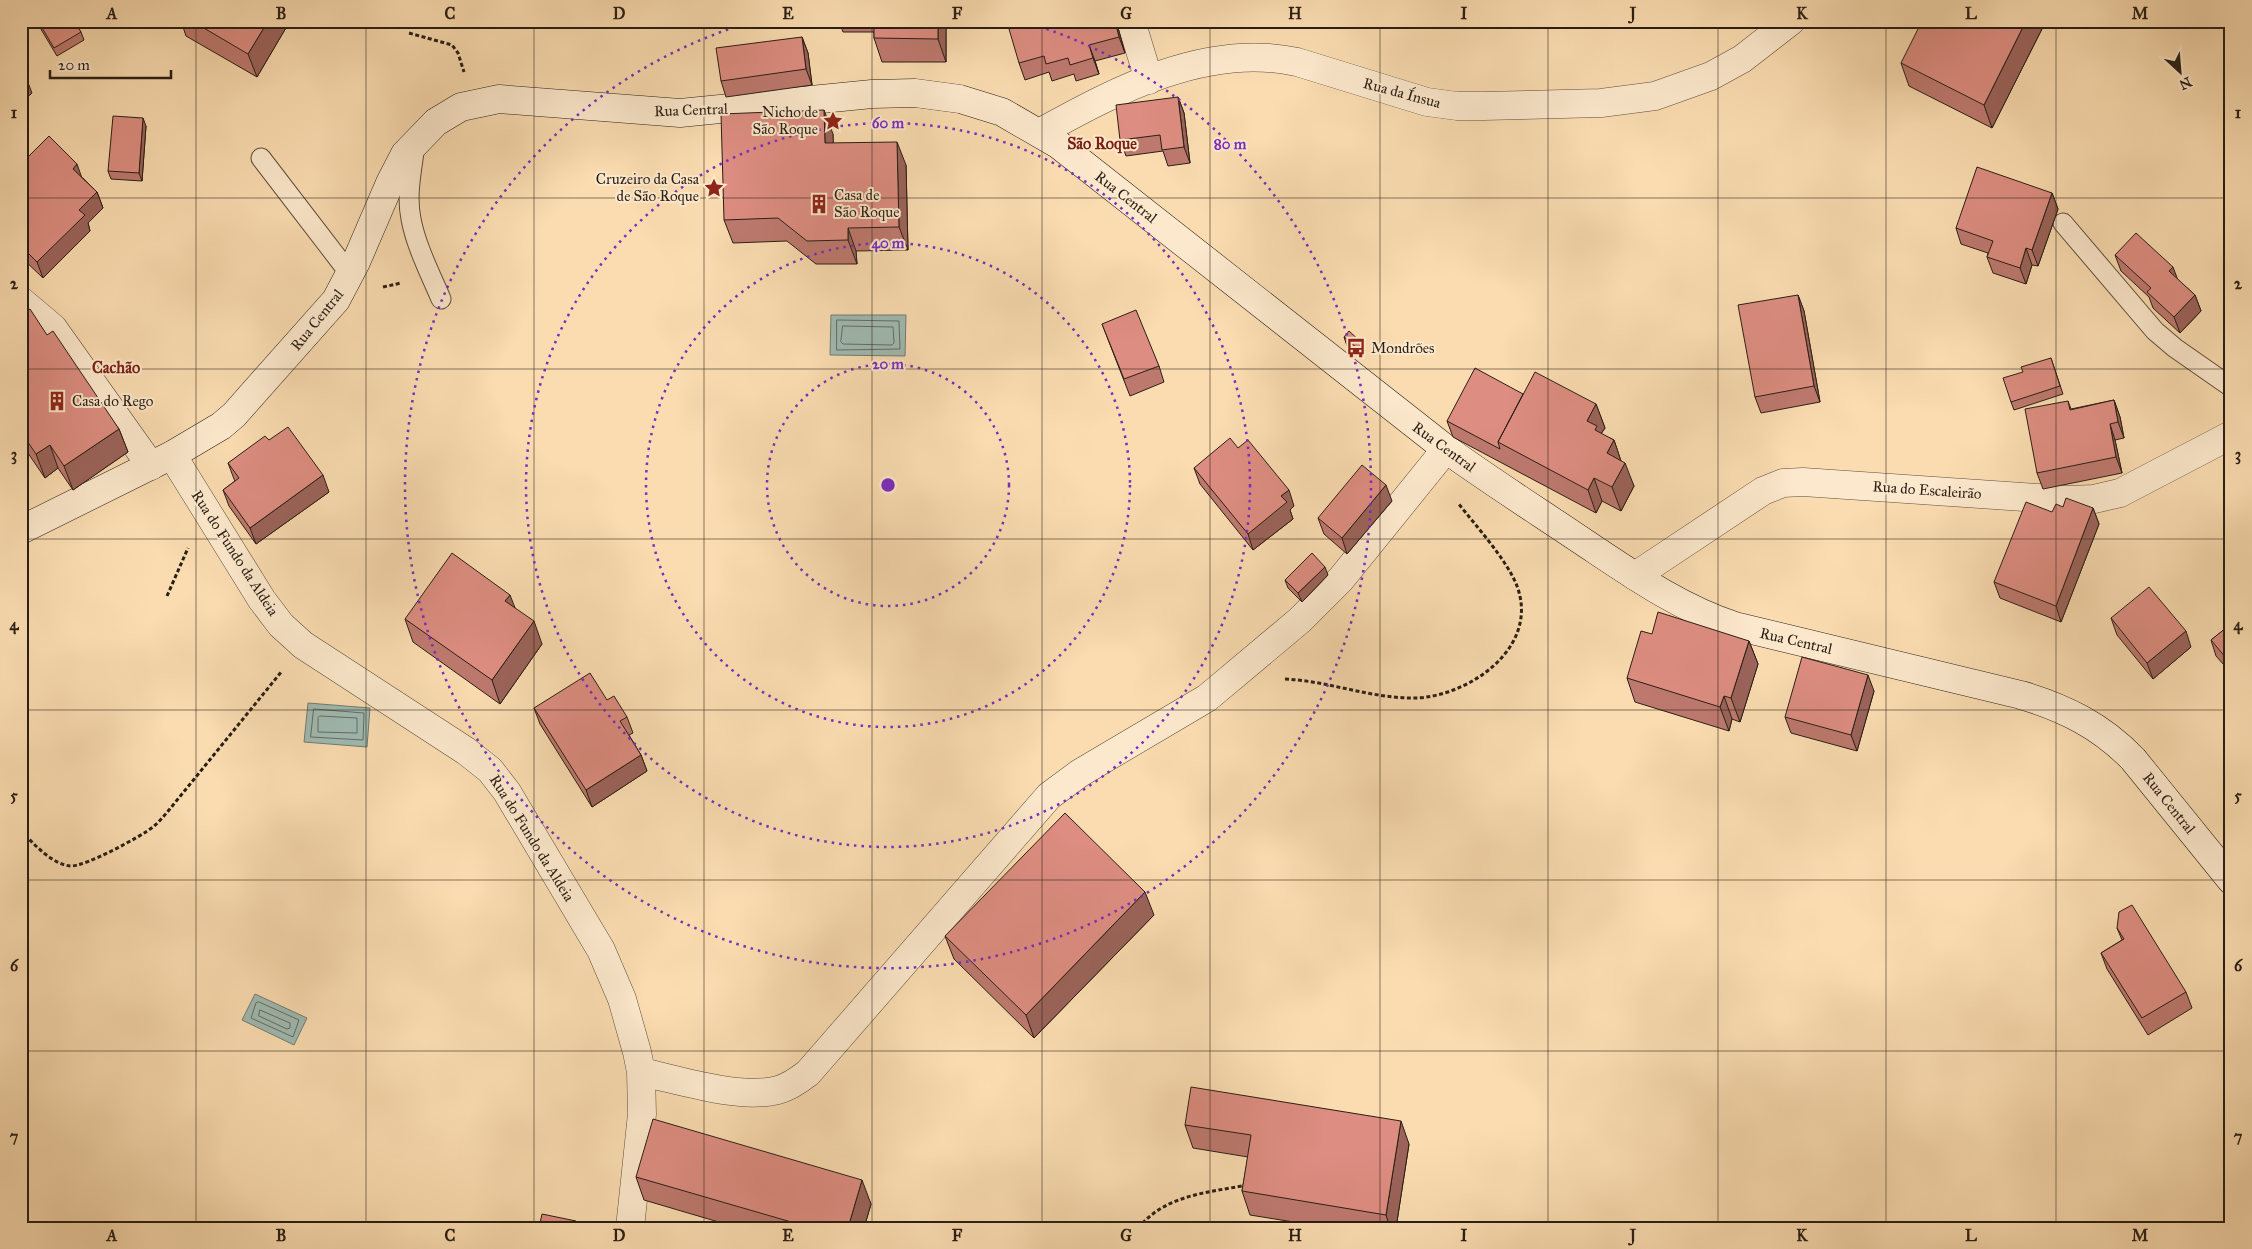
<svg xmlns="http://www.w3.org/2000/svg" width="2252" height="1249" font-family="'IM FELL Great Primer',serif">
  <rect width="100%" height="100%" fill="#fadcb0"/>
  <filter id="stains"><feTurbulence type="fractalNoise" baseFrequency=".004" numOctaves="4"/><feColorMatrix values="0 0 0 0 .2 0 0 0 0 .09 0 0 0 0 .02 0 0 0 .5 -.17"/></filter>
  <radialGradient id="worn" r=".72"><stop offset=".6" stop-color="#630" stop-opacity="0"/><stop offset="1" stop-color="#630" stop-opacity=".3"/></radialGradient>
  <path fill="#9fbab1" stroke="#707c73" d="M831,315H906L905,356L830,355Z
    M308,703L370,708L367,747L304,742Z
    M255,994L307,1018L294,1045L242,1020Z"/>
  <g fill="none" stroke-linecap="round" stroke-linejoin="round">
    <path stroke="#646c63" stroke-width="1" d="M837,320L899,321L900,349L837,350Z
      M843,326L893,327L894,343L892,345L843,344L841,342Z
      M314,709L364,713L363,740L311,737Z
      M320,716L357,718V733L318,732V718Z
      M259,1002L299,1020L293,1037L251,1018L256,1003Z
      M260,1010L290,1023V1028L287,1029L259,1016Z"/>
    <defs>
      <path id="lane" d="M415,145C412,169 406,195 411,219C416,246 430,273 441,299
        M261,158L350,274
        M2063,223L2155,331L2175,348L2231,387"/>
      <path id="street" d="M1131,21L1149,80
        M1041,132C1117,90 1207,42 1297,62L1427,102L1457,106H1484L1601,103L1655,96L1711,76L1742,59L1791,21
        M21,301L53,328L151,466
        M172,455L262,600L281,625L303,645L466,751L490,770L507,792L601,950L622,999L637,1052L641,1072L642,1114L630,1228
        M1635,576L1763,491L1783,483L1803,482L2068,500L2094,499L2120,493L2231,435
        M641,1072C680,1080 740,1100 778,1090C789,1087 799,1080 808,1073L1049,796L1080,773L1207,698L1300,620L1341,579L1446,449"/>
      <path id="secondary" d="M21,530L172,455L221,426L234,415L336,300L356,262L390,183L405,154L436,122L461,107L499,99L680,113L872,94L915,93L960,99L1002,112L1059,145L1446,449C1492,482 1539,512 1585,543C1633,575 1680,608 1735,626L2021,695C2065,708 2101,726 2133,759L2231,880"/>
    </defs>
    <use href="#lane" stroke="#5d4e3c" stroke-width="21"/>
    <use href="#street" stroke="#5d4e3c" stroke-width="29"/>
    <use href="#secondary" stroke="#291e15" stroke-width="29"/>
    <path stroke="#291e15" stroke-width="3" stroke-dasharray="4 2.5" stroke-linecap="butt" d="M409,33L452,45L458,53L464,72
      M383,287L401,283
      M167,596L188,548
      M1285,679C1329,681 1372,699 1416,698C1469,696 1540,648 1517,586C1507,560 1476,526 1458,503
      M21,830C32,843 52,864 70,866C85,867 140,837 153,827C159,822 164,816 169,810L282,671
      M1138,1228C1165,1196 1203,1193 1242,1186"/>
    <use href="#lane" stroke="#fce8cc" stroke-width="19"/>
    <use href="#street" stroke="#fce8cc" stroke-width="28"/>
    <use href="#secondary" stroke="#fce8cc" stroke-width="28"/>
  </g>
  <path fill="#be796f" stroke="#291e15" d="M36,21H74L81,32L84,40L57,56Z
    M181,21H290L257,77L186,36Z
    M839,21H946V62H882L874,38V32H843Z
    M1039,21H1116L1125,53L1095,61L1099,74L1076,81L1074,74L1052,81L1049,72L1025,80L1019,63Z
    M2046,21L1992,128L1909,86L1901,63Z
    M802,37L808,53L812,85L726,97L721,81Z
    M1178,97L1184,113L1190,163L1168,166L1163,151L1126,156L1120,140Z
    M146,126L142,181L111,179L108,171Z
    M833,134V143L906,165L908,250L856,251L857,264H816L787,241L733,243L724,220Z
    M21,164L83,178L97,192L103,208L88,223L90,231L43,278L21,257Z
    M2052,193L2058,209L2038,266L2032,265L2026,284L1993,273L1987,257L1988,253L1961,244L1956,228Z
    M2115,255L2177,279L2195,295L2201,311L2180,333L2153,308L2149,297L2121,271Z
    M1798,295L1804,311L1820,402L1761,413L1755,397Z
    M21,315L47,335L119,429L128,452L73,490L58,468L45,478L21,443Z
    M1102,324L1159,366L1164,382L1130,396Z
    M1344,337L1362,343L1365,351L1360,356L1347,346Z
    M2051,358L2063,394L2014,410L2011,402L2023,372Z
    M1523,394L1596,404L1605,428L1601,434L1614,440L1621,461L1634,486L1621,511L1602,501L1596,513L1453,437L1447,421Z
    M2114,400L2120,417L2124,438L2115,440L2122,473L2043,489L2037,473L2068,401L2071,409Z
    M269,440L329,492L256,544L229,506L223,490L235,481L234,479L228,463Z
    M1238,448L1294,506L1290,510L1293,519L1253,550L1200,484L1194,468Z
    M1392,501L1347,554L1324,534L1318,518Z
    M2063,507L2093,508L2099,524L2061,622L2000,598L1994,582L2052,512Z
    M1328,575L1302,602L1288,588L1285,580Z
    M515,608L542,644L500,704L413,642L405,619Z
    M2111,618L2191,647L2153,679L2117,635Z
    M2231,624V673L2216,656L2211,640Z
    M1749,641L1758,664L1740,722L1732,719L1729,731L1635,702L1627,678Z
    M1874,691L1857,751L1791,733L1785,717Z
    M607,700L627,717L633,733L629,735L641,755L647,771L592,807L540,724L534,708Z
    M1154,915L1034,1038L954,959L945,936Z
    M2117,928L2186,992L2192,1008L2148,1035L2107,969L2101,953L2122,940Z
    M1185,1125L1409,1144L1396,1228H1331L1250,1215L1242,1191L1248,1157L1193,1148Z
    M636,1177L871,1204L864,1228H739L644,1200Z"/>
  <path fill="#9b635a" stroke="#291e15" d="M268,21H290L257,77L248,54Z
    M938,21H946V62L938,39Z
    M1115,21H1116L1125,53L1119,37Z
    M2026,21H2046L1992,128L1984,105Z
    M802,37L808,53L812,85L806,69Z
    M1089,45L1095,61L1099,74L1093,58Z
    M23,70L32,93L21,103V72Z
    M1178,97L1184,113L1190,163L1184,147Z
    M824,110L833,134L834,167L825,143Z
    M143,118L146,126L142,181L139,173Z
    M897,142L906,165L908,250L899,227Z
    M77,164L83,181L73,169Z
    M97,192L103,208L88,223L90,231L43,278L37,262L79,210Z
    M2052,193L2058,209L2038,266L2032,250Z
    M848,228L856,251L857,264L848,240Z
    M2026,248L2032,265L2026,284L2020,268Z
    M2173,267L2179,283L2169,271Z
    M1798,295L1804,311L1820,402L1814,386Z
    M2195,295L2201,311L2180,333L2174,317Z
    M1362,343L1365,351L1360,356L1357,348Z
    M2114,400L2120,417L2124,438L2118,422Z
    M1596,404L1605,428L1600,435L1606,449L1587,421Z
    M2110,424L2115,440L2122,473L2116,457Z
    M119,429L128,452L73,490L64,466Z
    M1614,440L1622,464L1607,453Z
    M50,445L58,468L45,478L36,454Z
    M1625,463L1634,486L1621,511L1612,487Z
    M323,475L329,492L256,544L250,528Z
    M1594,478L1602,501L1596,513L1588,490Z
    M1386,485L1392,501L1347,554L1342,538Z
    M1289,490L1294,506L1290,510L1293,519L1253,550L1248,534L1281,496Z
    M2093,508L2099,524L2061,622L2056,606Z
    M1325,567L1328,575L1302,602L1298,593Z
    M510,595L519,618L505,601Z
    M534,621L542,644L500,704L492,680Z
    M2186,631L2191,647L2153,679L2147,663Z
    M1749,641L1758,664L1740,722L1731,698Z
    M1868,675L1874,691L1857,751L1851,735Z
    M1724,696L1732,719L1729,731L1720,707Z
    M641,755L647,771L592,807L586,790Z
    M1145,892L1154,915L1034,1038L1026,1015Z
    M1401,1121L1409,1144L1396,1228H1390L1386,1215Z
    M862,1180L871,1204L864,1228H848Z
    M576,1221L578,1228H574Z"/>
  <path fill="#dd8d81" stroke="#291e15" d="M38,21H74L81,32L54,48Z
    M192,21H268L248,54Z
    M874,21H938V39L874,38Z
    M1039,21H1115L1119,37L1089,45L1093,58L1070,65L1068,58L1046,64L1044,56L1019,63L1009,29Z
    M1922,21H2026L1984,105L1901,63Z
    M802,37L806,69L721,81L716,48Z
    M1178,97L1184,147L1162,150L1160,135L1120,140L1116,105Z
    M824,110L825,143L897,142L899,227L848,228V240L807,241L778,218L724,220L721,114Z
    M113,116L143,118L139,173L108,171Z
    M49,136L77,164L73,169L97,192L79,210L85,215L37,262L21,246V164Z
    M1977,167L2052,193L2032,250L2026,248L2020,268L1987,257L1993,241L1956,228Z
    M2136,233L2173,267L2169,271L2195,295L2174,317L2147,292L2151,288L2115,255Z
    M1798,295L1814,386L1755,397L1738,305Z
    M30,309L47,335L53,331L119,429L64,466L50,445L36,454L21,432V315Z
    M1136,310L1159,366L1124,379L1102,324Z
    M1349,331L1362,343L1357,348L1344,337Z
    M2051,358L2060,386L2011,402L2003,378L2023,372L2021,367Z
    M1475,368L1523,394L1498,442L1500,449L1447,421Z
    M1535,372L1596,404L1587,421L1597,426L1595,430L1614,440L1607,453L1625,463L1612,487L1594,478L1588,490L1498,442Z
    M2114,400L2118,422L2110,424L2116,457L2037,473L2025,409L2068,401L2070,410Z
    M288,427L323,475L250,528L223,490L239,478L228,463L265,436L269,440Z
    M1230,438L1238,448L1248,440L1289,490L1281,496L1287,502L1248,534L1194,468Z
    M1362,465L1386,485L1342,538L1318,518Z
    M2066,498L2093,508L2056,606L1994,582L2026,502L2052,512L2056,504L2063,507Z
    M452,553L510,595L505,601L534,621L492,680L405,619Z
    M1312,553L1325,567L1298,593L1285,580Z
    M2149,587L2186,631L2147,663L2111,618Z
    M1658,612L1749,641L1731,698L1724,696L1720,707L1627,678L1641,631L1652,634Z
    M2231,624V664L2211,640Z
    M1802,657L1868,675L1851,735L1785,717Z
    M590,673L607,700L614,696L627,717L620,721L641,755L586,790L534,708Z
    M1065,813L1145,892L1026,1015L945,936Z
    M2132,905L2186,992L2142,1018L2101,953L2124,939L2117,928L2119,912Z
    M1191,1087L1401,1121L1386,1215L1242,1191L1251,1135L1185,1125Z
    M653,1119L862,1180L848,1228H812L636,1177Z
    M542,1214L576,1221L574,1228H539Z"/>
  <path fill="none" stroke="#291e15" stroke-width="1" stroke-opacity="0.55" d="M196,21V1228M366,21V1228M534,21V1228M704,21V1228M872,21V1228M1042,21V1228M1210,21V1228M1380,21V1228M1548,21V1228M1718,21V1228M1886,21V1228M2056,21V1228M21,198H2231M21,369H2231M21,539H2231M21,710H2231M21,880H2231M21,1051H2231"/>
  <g fill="none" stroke="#7b2cbf" stroke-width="2.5" stroke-dasharray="2.5 5">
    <circle cx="888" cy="485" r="121"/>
    <circle cx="888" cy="485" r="242"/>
    <circle cx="888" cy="485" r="362"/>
    <path d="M1025 22A483 483 0 1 1 751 22"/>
  </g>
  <defs>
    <symbol id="sight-bare" viewBox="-9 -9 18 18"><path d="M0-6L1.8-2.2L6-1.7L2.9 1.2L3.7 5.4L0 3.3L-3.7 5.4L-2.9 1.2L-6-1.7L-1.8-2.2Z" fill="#8f2418" stroke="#fce8cc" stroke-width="2.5" paint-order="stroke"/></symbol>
    <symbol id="building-bare" viewBox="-9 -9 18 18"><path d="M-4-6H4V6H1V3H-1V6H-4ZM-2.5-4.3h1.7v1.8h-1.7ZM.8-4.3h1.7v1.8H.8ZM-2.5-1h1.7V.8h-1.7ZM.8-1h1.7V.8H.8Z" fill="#8f2418" stroke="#fce8cc" stroke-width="2.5" paint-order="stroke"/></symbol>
    <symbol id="bus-bare" viewBox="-9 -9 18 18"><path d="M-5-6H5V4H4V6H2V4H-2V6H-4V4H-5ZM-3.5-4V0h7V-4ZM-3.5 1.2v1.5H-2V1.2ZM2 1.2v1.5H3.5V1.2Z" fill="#8f2418" stroke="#fce8cc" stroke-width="2.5" paint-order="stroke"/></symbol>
  </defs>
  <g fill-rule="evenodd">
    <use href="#sight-bare" x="819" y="107" width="28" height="28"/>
    <use href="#sight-bare" x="700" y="174" width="28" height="28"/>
    <use href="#building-bare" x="805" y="190" width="28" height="28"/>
    <use href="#bus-bare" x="1342" y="334" width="28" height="28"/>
    <use href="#building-bare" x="43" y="387" width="28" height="28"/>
  </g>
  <g text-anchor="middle" stroke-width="4" stroke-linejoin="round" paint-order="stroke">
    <g font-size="15" fill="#291e15" stroke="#fce8cc">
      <text transform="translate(1402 93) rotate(15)" y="5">Rua da Ínsua</text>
      <text transform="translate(691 110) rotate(-2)" y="5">Rua Central</text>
      <text transform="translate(1126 197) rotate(38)" y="5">Rua Central</text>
      <text transform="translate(317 320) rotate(-51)" y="5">Rua Central</text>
      <text transform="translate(1444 447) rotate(36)" y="5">Rua Central</text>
      <text transform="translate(1927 490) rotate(4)" y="5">Rua do Escaleirão</text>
      <text transform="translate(235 553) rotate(57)" y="5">Rua do Fundo da Aldeia</text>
      <text transform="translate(1796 641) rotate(13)" y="5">Rua Central</text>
      <text transform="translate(2169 803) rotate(51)" y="5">Rua Central</text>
      <text transform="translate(532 838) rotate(58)" y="5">Rua do Fundo da Aldeia</text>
    </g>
    <g font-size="15" fill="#291e15" stroke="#fce8cc" text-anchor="start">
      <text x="818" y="117" text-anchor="end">Nicho de<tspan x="818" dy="17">São Roque</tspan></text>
      <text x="699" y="184" text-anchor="end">Cruzeiro da Casa<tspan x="699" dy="17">de São Roque</tspan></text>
      <text x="834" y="200">Casa de<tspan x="834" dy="17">São Roque</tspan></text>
      <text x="1371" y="353">Mondrões</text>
      <text x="72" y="406">Casa do Rego</text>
    </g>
    <g font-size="16" font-weight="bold" fill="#7a1f14" stroke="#fce8cc">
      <text x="1102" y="149">São Roque</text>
      <text x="116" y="373">Cachão</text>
    </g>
  </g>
  <circle cx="888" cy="485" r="8" fill="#7b2cbf" stroke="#fce8cc" stroke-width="2.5"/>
  <g font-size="15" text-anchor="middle" font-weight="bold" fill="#7b2cbf" stroke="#fce8cc" stroke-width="4" stroke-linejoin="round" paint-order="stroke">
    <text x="888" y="128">60 m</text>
    <text x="1230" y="149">80 m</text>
    <text x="888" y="248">40 m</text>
    <text x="888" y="369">20 m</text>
  </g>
  <rect width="2252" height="1249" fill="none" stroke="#fadcb0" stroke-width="55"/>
  <g transform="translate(2180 72) rotate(154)" stroke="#fce8cc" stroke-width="4" paint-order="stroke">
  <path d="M0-4L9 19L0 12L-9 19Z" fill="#291e15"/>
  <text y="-8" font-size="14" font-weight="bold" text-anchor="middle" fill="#291e15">N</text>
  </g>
  <path d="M50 70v8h121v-8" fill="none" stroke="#291e15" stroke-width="2.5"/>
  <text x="58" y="70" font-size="15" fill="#291e15" stroke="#fce8cc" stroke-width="4" paint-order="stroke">20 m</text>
  <rect x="28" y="28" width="2196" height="1194" fill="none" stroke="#291e15" stroke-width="2"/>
  <g font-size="16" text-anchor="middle" font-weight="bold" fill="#291e15">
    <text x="112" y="19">A</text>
    <text x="281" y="19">B</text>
    <text x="450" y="19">C</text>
    <text x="619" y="19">D</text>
    <text x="788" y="19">E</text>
    <text x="957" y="19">F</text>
    <text x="1126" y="19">G</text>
    <text x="1295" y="19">H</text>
    <text x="1464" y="19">I</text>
    <text x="1633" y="19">J</text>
    <text x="1802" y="19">K</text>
    <text x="1971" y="19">L</text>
    <text x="2140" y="19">M</text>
    <text x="14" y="118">1</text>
    <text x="2238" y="118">1</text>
    <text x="14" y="289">2</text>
    <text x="2238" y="289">2</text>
    <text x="14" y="460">3</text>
    <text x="2238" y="460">3</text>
    <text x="14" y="630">4</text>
    <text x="2238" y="630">4</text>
    <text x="14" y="801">5</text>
    <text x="2238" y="801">5</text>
    <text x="14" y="971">6</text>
    <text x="2238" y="971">6</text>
    <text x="14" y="1142">7</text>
    <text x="2238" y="1142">7</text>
    <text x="112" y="1241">A</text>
    <text x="281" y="1241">B</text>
    <text x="450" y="1241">C</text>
    <text x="619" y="1241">D</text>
    <text x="788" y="1241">E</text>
    <text x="957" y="1241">F</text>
    <text x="1126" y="1241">G</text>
    <text x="1295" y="1241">H</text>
    <text x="1464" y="1241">I</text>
    <text x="1633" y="1241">J</text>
    <text x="1802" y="1241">K</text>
    <text x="1971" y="1241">L</text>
    <text x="2140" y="1241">M</text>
  </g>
  <rect width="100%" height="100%" filter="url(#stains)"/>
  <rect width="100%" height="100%" fill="url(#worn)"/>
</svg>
